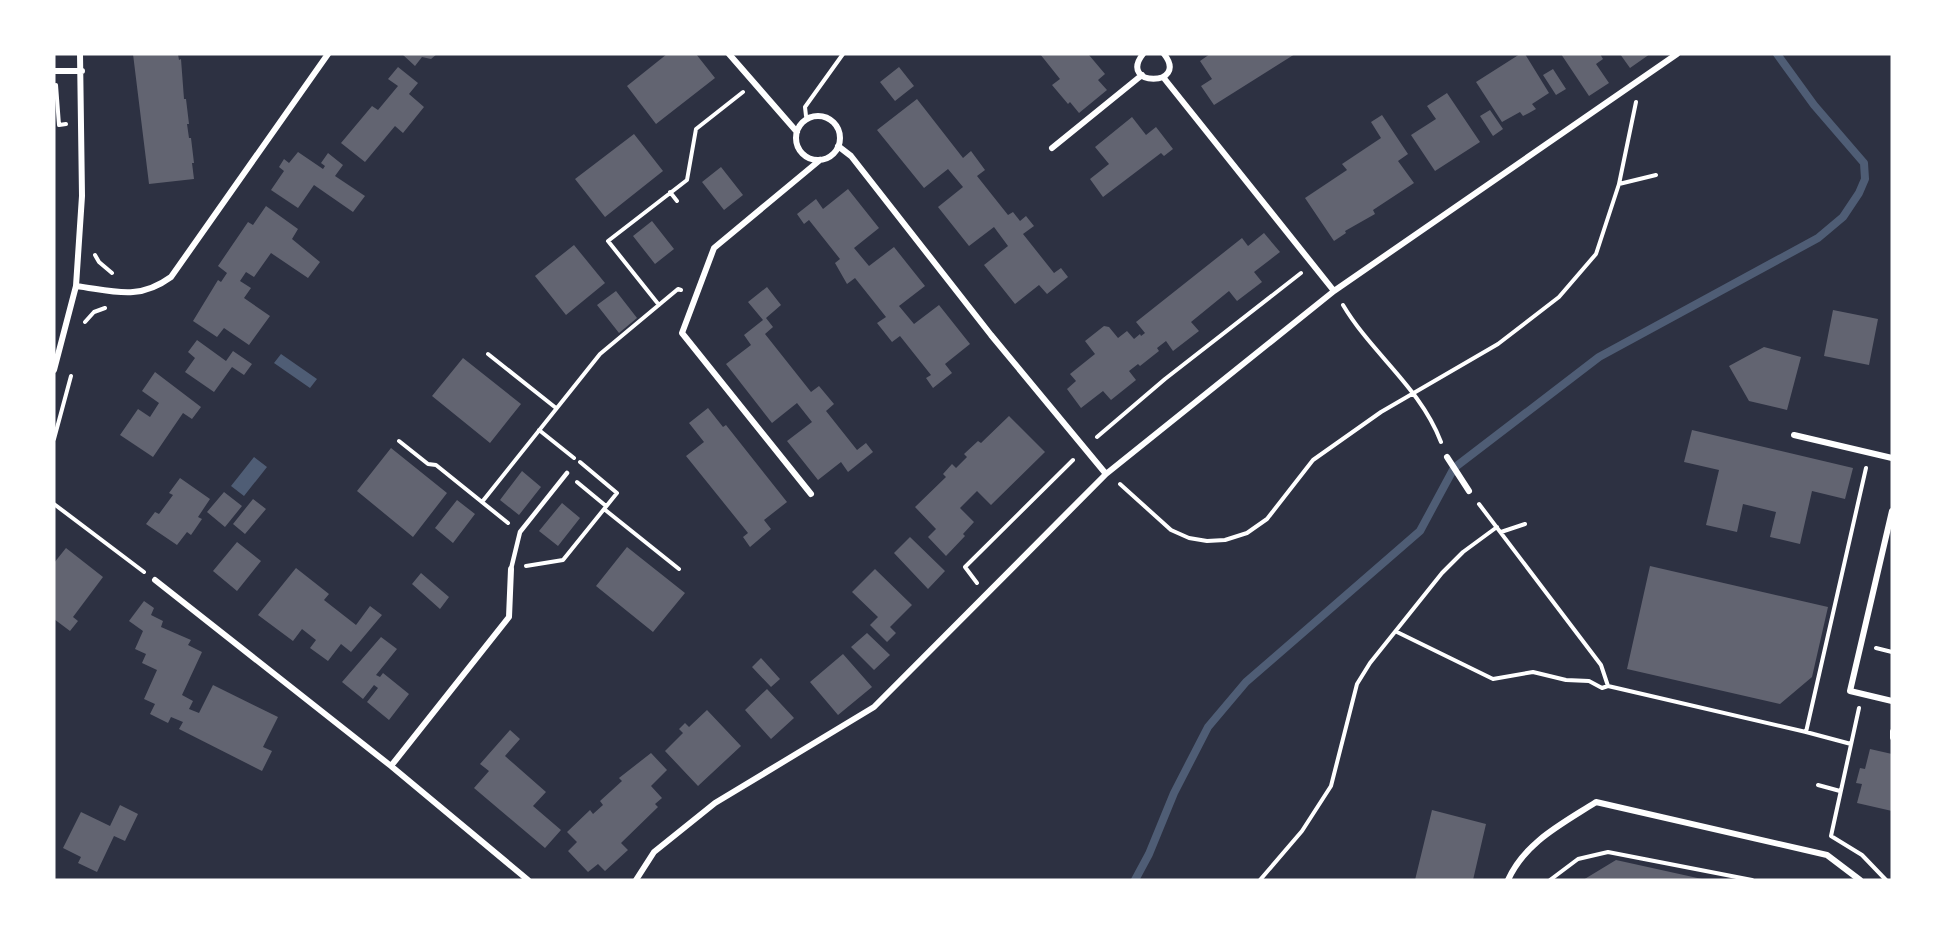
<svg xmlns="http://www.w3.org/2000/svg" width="1946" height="934" font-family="Figtree,sans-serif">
  <rect width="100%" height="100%" fill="#2d3142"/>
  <path fill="#4f5d75" d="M281,354L317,379L310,388L274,363Z
    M254,457L267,467L244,496L231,486Z"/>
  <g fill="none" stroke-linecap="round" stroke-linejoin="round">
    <path stroke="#4f5d75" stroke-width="8" d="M1135,880L1149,854L1174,793L1208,727L1246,682L1420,531L1454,468L1599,357L1818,238L1843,217L1859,193L1865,179L1864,163L1814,105L1777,54"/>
  </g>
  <path fill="#626471" d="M133,54H178L179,60L181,59L184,99H186L189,124H187L189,138H191L194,163H192L194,179L149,184Z
    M402,54H437L431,59L422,57L415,66Z
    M667,54H696L715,78L656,124L627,86Z
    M1040,54H1091L1089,55L1105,74L1098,80L1107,90L1079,113L1070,102L1068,104L1052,85L1060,79Z
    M1210,54H1295L1214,105L1201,86L1212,79L1200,61Z
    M1520,54H1525L1549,93L1532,104L1536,109L1529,113L1523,116L1520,112L1502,122L1476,82Z
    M1561,54H1600L1603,59L1596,64L1609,83L1589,96Z
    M1620,54H1650L1630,68Z
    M398,67L418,83L409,94L424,107L403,133L395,126L365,162L341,143L372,106L378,110L398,86L388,79Z
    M899,67L914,86L895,101L880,82Z
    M1553,69L1566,89L1556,95L1543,75Z
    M1447,93L1480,142L1435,171L1411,135L1436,119L1427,106Z
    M917,99L963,158L971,151L985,170L977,176L1008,215L1013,212L1020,221L1026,216L1034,226L1023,234L1054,273L1061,268L1068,277L1047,294L1039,285L1015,304L984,265L1008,246L994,227L969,246L938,207L963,187L948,169L924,188L877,130Z
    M1490,110L1503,129L1493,136L1480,116Z
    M1382,115L1408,154L1398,161L1414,183L1373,210L1375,214L1345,231L1346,233L1334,241L1305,198L1347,170L1342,164L1381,138L1371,122Z
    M1132,117L1146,135L1156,127L1173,149L1164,156L1161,153L1103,197L1090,179L1109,164L1095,147Z
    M634,134L663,171L605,217L575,179Z
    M298,152L323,169L325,166L321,163L328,153L343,165L335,176L365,196L353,212L314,185L298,208L271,190L284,171L279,167L284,159L289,163Z
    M721,167L743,195L724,210L702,182Z
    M848,189L879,228L854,248L869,266L894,247L925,286L899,306L914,324L939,305L970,344L945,364L952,373L933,388L926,378L931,375L900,336L892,342L877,323L886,317L855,278L847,284L835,263L840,259L809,220L804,224L797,214L816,199L823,209Z
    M266,206L298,229L292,239L320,262L308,278L271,253L254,277L246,272L240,281L251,288L244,298L270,316L249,345L224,328L217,337L193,321L218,280L221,282L227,273L218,266L248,222L253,225Z
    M652,221L674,249L655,264L633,236Z
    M1264,233L1280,252L1254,272L1262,282L1237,301L1229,291L1191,322L1199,331L1173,351L1166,341L1157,348L1159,351L1140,366L1138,364L1129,371L1136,380L1111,400L1103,391L1081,408L1067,389L1076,381L1070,374L1095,354L1085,341L1104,326L1109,327L1118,338L1127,331L1134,339L1140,334L1141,336L1145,333L1136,322L1242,238L1248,246Z
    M574,245L605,283L566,315L535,276Z
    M767,287L781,305L766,318L773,327L765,334L811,392L819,386L834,404L826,411L857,450L866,443L873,452L848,472L841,462L818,480L787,441L812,422L797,403L772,423L726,364L751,345L744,335L763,320L748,302Z
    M616,291L637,318L619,333L597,305Z
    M1833,310L1878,319L1869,365L1824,356Z
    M197,340L226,361L233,351L252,364L244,375L232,367L214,392L185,372L195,358L188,352Z
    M1764,347L1801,357L1787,410L1749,401L1729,366Z
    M463,358L521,404L490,443L432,396Z
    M155,372L201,407L192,419L183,413L153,457L120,435L138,409L150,417L159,403L142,391Z
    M708,408L723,427L726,425L787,502L764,520L771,529L750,547L743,537L748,533L686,456L704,442L689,423Z
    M1009,416L1045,452L991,505L977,491L960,508L974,522L963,534L965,536L946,556L928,537L936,529L915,507L946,477L943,474L952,464L956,468L967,457L964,454L978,441L981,443Z
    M1692,430L1853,468L1845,499L1812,491L1800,544L1770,537L1776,512L1743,504L1737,532L1706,525L1719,470L1684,462Z
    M391,448L447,493L413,537L357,491Z
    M522,471L541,487L519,515L500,500Z
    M180,478L210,499L198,517L202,519L191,535L187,532L177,545L146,524L155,512L159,514L173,495L169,493Z
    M224,492L242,506L225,527L207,512Z
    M253,499L266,509L245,534L233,524Z
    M457,500L475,514L453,543L435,528Z
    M562,503L580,518L558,546L539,531Z
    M910,537L945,571L928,589L894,553Z
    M237,542L261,561L237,591L213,571Z
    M627,547L685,593L653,632L596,586Z
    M66,548L103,577L73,617L78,621L70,631L54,619V563Z
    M1650,566L1828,607L1812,677L1780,704L1627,669Z
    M296,568L329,594L324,600L356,625L370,606L382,615L351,652L341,644L328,661L310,648L316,640L302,629L293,641L258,615Z
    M875,569L912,605L890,627L896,633L887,642L870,625L878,617L852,592Z
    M421,573L449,597L440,609L412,584Z
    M144,601L154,608L151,615L163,621L161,627L191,640L188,645L202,652L182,695L193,701L189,709L199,713L213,685L278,717L263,747L272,751L262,771L179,729L183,722L171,717L168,723L150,714L155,704L144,699L157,670L142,663L146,654L135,649L143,631L129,621Z
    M867,633L890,655L874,670L851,647Z
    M381,637L397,649L376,675L380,677L383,673L409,694L389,720L367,702L378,688L374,685L363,699L342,682Z
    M843,654L872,687L838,715L810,682Z
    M761,658L780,679L771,687L752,667Z
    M767,689L794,718L771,739L745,710Z
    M707,710L741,746L698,786L665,751L683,733L679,729L685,723L689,727Z
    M510,730L520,739L505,756L546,792L533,806L561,830L545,848L474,788L489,771L480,764Z
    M1870,749L1892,754V811L1857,803L1862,784L1856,783L1860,768L1865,769Z
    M651,753L667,770L651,786L662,798L655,804L658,807L621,843L628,850L605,871L598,864L588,872L568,851L577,842L567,832L590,810L593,814L603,805L600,801L622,781L619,778Z
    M120,805L138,814L125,841L114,836L97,872L78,863L81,857L63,848L81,812L110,826Z
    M1432,810L1486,824L1473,880H1415Z
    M1616,860L1702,879V880H1583Z"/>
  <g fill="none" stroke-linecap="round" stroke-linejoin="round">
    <path stroke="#fff" stroke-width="4" d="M56,85L59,125L66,124
      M806,116L805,107L843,54
      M1619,184L1656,175
      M670,192L677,201
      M95,255L99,262L112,273
      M659,305L608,241L687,180L696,129L743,92
      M1343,305C1372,354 1420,387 1441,442
      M85,322L94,312L105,308
      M488,354L556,408
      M539,430L574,458
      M1097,437L1165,379L1301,273
      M54,439L71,376
      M399,441L428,464L436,465L508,523
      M577,482L606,506
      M1120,484L1171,530L1189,538L1207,541L1225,540L1247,533L1267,519L1313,460L1381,412L1498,344L1559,297L1596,254L1619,184L1636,102
      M482,502L600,354L678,289L681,290
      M54,504L144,572
      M1479,504L1601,665L1608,686
      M604,509L679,569
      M1501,532L1525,524
      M526,566L563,560L617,493L580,462
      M977,583L965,567L1073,460
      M1397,632L1493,679L1533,672L1566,680L1589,681L1602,688L1608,686L1806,732
      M1876,648L1892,652
      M1859,708L1831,836L1862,855L1886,880
      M1892,731V738
      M1851,744L1806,732L1866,468
      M1818,785L1840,791
      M1260,880L1302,831L1331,786L1357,684L1370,663L1442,573L1463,552L1497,527
      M1550,880L1578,859L1608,852L1752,880"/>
    <path stroke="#fff" stroke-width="4.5" d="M511,569L520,532L567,473"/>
    <path stroke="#fff" stroke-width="6" d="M729,54L797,132
      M1143,54C1117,87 1190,87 1164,54
      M54,71H82
      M1163,77L1334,291
      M796 138a22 22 0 1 1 44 0a22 22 0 1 1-44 0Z
      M838,146L851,156L991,335L1106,474
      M1052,148L1142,75
      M76,286C114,291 138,301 171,277L328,54
      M54,370L76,286L82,196L80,54
      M1794,435L1892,458
      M1447,457L1469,491
      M811,494L682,333L714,248L820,160
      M1892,511L1850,691L1892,701
      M155,580L391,766L528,880
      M391,766L509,617L511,569
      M636,880L654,852L715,803L874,707L1106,474L1334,291L1677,54
      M1508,880C1525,842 1562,824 1596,802L1827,855L1860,880"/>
  </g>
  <rect width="1946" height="934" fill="none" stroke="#ffffff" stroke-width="111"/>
</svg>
